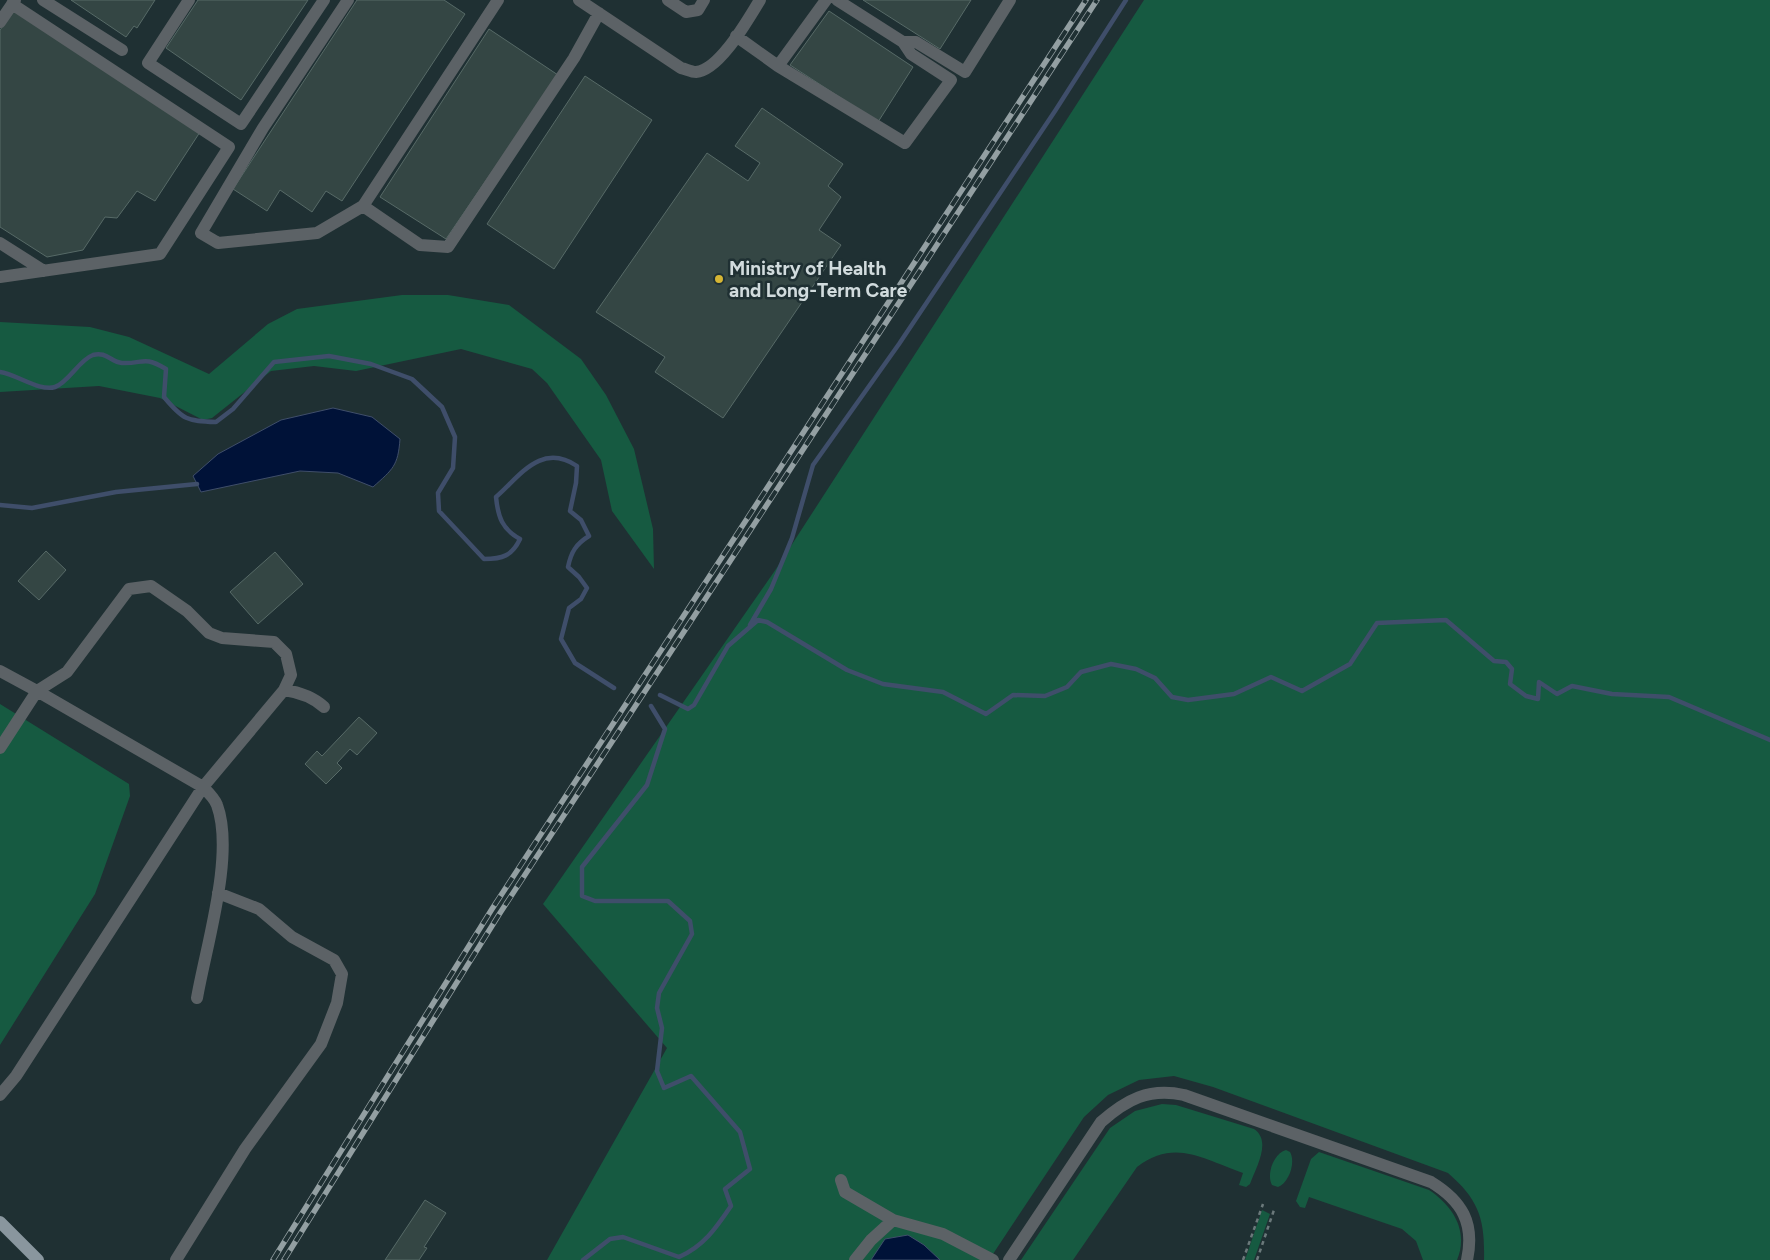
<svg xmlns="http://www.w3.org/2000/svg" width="1770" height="1260" font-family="Figtree,sans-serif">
  <rect width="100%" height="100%" fill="#1f3033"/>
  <path fill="#165a41" d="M1144,0H1770V1260H1484C1485,1219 1479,1200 1448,1173L1213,1087L1174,1076L1139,1080L1108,1095L1084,1117L989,1260H547L667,1048L543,904L776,569Z
    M402,295H448L509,305L581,359L606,395L634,449L653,529L654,569L612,511L601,460L547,383L532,369L461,349L356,371L314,366L271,371L212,418L203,420L160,398L99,386L0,392V322L90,327L129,337L209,374L268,324L297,309Z
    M0,704L129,784L130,796L95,894L0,1045Z
    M1162,1104L1176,1105L1254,1129C1272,1141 1256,1167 1250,1184L1246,1187L1239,1185L1243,1173C1203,1159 1175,1138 1137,1167L1073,1260H1021L1110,1128L1135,1111Z
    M1286,1150L1290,1152C1296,1162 1289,1183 1278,1187L1272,1185C1266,1174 1274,1153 1286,1150Z
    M1319,1152L1429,1190C1453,1206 1469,1231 1457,1260H1423L1416,1241L1402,1229L1309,1197L1305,1208L1300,1207L1296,1201L1311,1159Z
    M1262,1210L1270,1214L1254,1260H1245Z"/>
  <path fill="#001238" stroke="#3f4e6a" d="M333,408L372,417L400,439C398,466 393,469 373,487L338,473L300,471L201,492L193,476L218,454L281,420Z
    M908,1235L924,1245L940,1260H871L885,1239Z"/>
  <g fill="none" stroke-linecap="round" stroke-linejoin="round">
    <path stroke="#3f4e6a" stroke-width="4.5" d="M0,372C16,374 40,392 55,387C69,382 79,360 93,355C106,351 111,362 122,363C144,364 143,355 166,369L164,397C183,420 187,421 216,422L233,409L274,362L329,356L371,364L412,379L442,407L455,437L453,468L438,493L439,511L484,559C502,559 512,556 520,539C502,529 498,517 496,497C520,476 541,442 577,466L576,483L570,511L581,520L589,536C576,544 571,552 568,567L579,577L587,588L581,599L569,608L561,639L575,663L614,688
      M0,505L32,508L116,492L197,484
      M750,625L771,589L792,538L813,465L899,344L1055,111L1126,0
      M660,695L688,709L694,705L728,646L758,620L767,622L847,670L883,684L943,692L986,714L1013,695L1045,696L1067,687L1081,672L1111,664L1136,669L1155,678L1172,697L1188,700L1234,694L1271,677L1302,691L1350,664L1377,623L1446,620L1494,661L1506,662L1512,669L1510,684L1526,696L1538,699L1539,682L1557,694L1572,686L1612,694L1669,697L1770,740
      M583,1260L610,1239L623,1237L679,1257C704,1246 716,1228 731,1206L725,1189L750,1169L740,1132L691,1076L664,1088L657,1071L662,1028L657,1008L659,993L692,934L690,921L668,901H595L582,896V867L647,785L665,729L651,706"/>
  </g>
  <path fill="#344644" stroke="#576a67" d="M71,0H155L137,28L134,26L126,37Z
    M198,0H308L241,100L166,48Z
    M357,0H444L465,14L342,201L326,191L312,212L280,190L267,211L233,189Z
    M863,0H971L940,49Z
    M14,11L200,132L155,201L137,191L117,218L105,217L83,250L47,257L0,227V30Z
    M829,11L913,67L878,122L790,65Z
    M489,29L558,75L446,239L380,197Z
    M585,76L652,120L554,269L487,224Z
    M762,108L843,164L828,186L841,197L819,230L841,245L723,418L655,372L665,357L596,312L707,153L748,181L760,163L735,146Z
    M46,551L66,570L39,600L18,581Z
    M275,552L303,584L258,624L230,592Z
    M359,717L377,733L357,755L350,749L337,763L342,768L326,784L305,764L317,751L322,756Z
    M425,1200L446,1213L424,1247L427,1248L419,1260H385Z"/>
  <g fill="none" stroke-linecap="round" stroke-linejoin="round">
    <path stroke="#6b797b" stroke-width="2.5" stroke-dasharray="4 4" stroke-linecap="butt" d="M1243,1260L1263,1204
      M1257,1260L1275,1207"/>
    <path stroke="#5c6266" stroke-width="12" d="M43,0L122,50
      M189,0L148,63L241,124L324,0
      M348,0L263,128L201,233L218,243L317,233L363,206
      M498,0L363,206L420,245L448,247L574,58L599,13
      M579,0L681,68C686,69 691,72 696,72C720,70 748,19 760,0
      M668,0L686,12L698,10L704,0
      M0,22L15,0
      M736,36L778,66L905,143L951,80L911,54L903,42L837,0
      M903,42H916L965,72L1010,0
      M778,66L826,0
      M0,243L44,271
      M0,277L160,254L229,147L12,4
      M0,671L37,691L0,748
      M284,690C298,692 313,697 324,707
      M0,1095L16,1076L203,787L284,690L291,675L286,654L274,642L222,638L209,633L187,611L151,586L129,589L67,672L37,691L203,787C208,792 215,799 217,805C235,854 206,946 197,998
      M841,1180L845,1192L893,1220
      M176,1260L245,1149L321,1044L337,1003L342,974L334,960L292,937L259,909L218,893
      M855,1260L871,1240L893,1220L943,1234L993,1260
      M1009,1260L1101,1122C1126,1100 1149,1087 1184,1095L1431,1182C1462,1201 1475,1223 1467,1260"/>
    <path stroke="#89969e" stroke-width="12" d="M0,1222L38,1260"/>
    <defs>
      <path id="rail" d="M273,1260L492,909L1086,0
        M284,1260L500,913L1097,0"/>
    </defs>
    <use href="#rail" stroke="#939fa2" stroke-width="5.5"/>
    <use href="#rail" stroke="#1f3033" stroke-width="4" stroke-dasharray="11" stroke-linecap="butt"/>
  </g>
  <circle fill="#d5b534" stroke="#1f3033" stroke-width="2" cx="719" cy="279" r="5"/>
  <g text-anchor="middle" stroke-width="5" stroke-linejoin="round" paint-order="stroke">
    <g font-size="19" font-weight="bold" fill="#d1dbdd" stroke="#1f3033" text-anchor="start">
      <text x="729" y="275">Ministry of Health<tspan x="729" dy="22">and Long-Term Care</tspan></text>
    </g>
  </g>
</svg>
